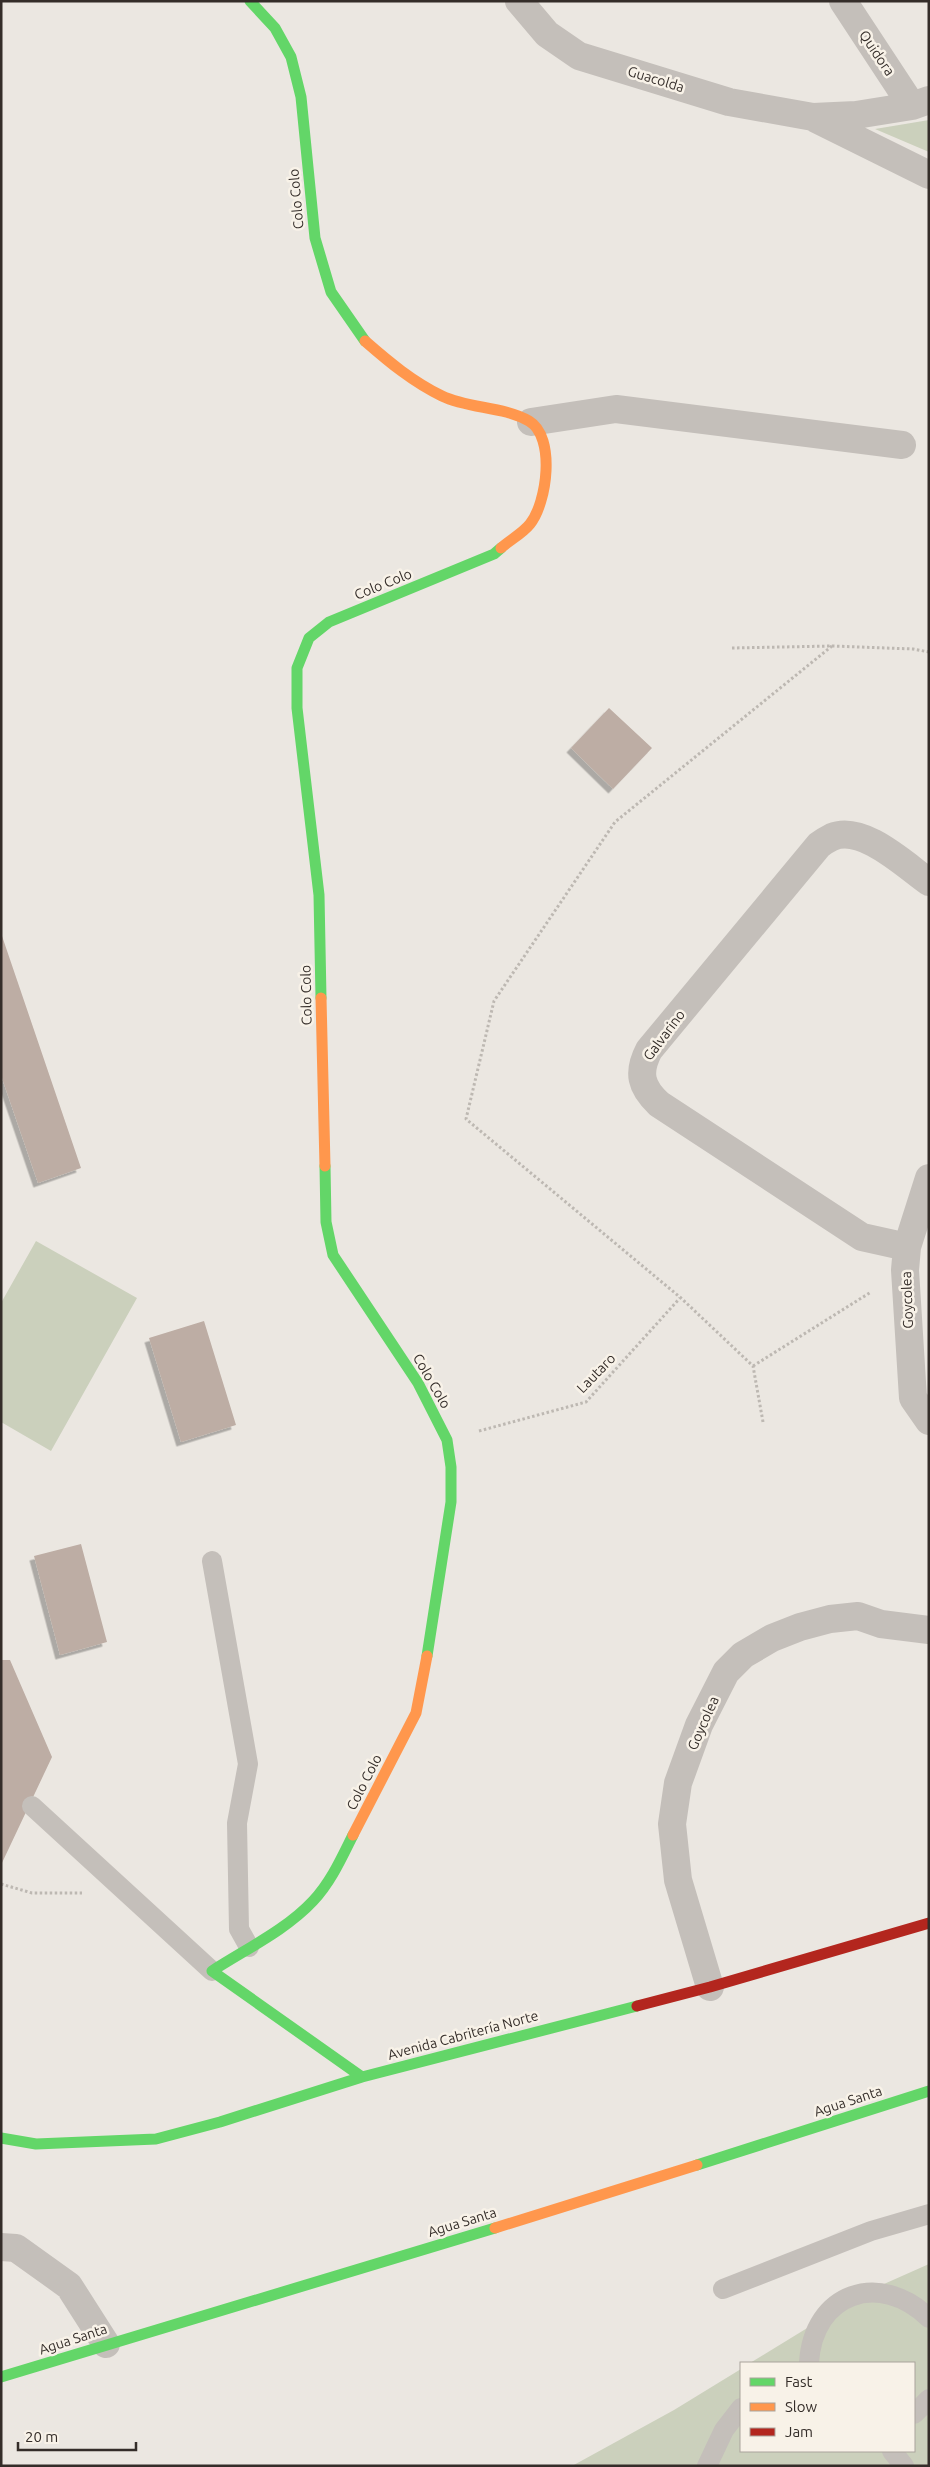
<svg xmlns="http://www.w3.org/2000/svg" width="930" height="2467" font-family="Ubuntu,sans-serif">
  <defs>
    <filter id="shadow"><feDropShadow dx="-4.5" dy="4.5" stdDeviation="0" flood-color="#0004"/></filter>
  </defs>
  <rect width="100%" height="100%" fill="#ebe7e1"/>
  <path fill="#cbd0bc" d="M929,120V152L875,129Z
    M36,1241L137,1298L51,1451L1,1422V1303Z
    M929,2264V2466H572L674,2410L741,2369V2451H914V2363H750L866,2292Z"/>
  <path fill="#bdada4" filter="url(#shadow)" d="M609,708L652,748L613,789L571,748Z
    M2,936L81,1168L38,1183L1,1075Z
    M204,1321L236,1425L181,1442L149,1338Z
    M81,1544L107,1642L60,1655L34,1556Z
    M1,1660H10L52,1757L1,1865Z"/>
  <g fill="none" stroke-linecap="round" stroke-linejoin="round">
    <path stroke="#bdb8b2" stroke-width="3" stroke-dasharray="2.5 2.5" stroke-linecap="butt" d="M732,648L832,646L913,649L929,652
      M753,1366L871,1292
      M763,1422L753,1366L681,1298L466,1119L494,1001L615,822L832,646
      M479,1431L586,1402L680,1298
      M1,1884L32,1893H82"/>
    <path stroke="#c4bfba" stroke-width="20" d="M212,1561L248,1764L237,1823L239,1929L249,1947
      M32,1806L212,1971
      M723,2289L871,2231L929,2214
      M809,2363C813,2293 879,2270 929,2318
      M914,2414L929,2399
      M892,2451L904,2466
      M707,2466L724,2430L741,2408"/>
    <path stroke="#c4bfba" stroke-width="28" d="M519,1L547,34L579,56L729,102L813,117L856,115L912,106L929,100
      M843,1L912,106
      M816,119L929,175
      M531,422L616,409L902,445
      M929,1178L907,1247L905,1270L913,1398L929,1421
      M907,1247L862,1237L659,1104C641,1087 637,1073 649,1050L819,845C823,842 828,839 832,837C863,824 906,866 929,882
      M710,1987L678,1880L672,1824L678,1783L699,1725L726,1672L743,1655L772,1638L800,1627L830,1619L858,1616L881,1624L929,1630
      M1,2247L16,2248L69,2286L106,2344"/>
    <path stroke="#63d668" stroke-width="11" d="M250,1L275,28L291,57L301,97L315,238L331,292L365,341
      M321,998L319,895L297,708V668L309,638L329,622L494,554L501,548
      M325,1166L326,1222L333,1255L418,1383L447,1440L451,1467V1502L427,1656
      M353,1835C342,1857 331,1882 313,1901C286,1930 246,1949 212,1971L362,2077
      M1,2138L36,2144L156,2139L220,2122L362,2077L637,2006
      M697,2165L929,2091
      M1,2377L495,2228"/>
    <path stroke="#ff974d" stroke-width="11" d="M365,341C389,362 413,382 442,396C469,409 503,406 529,421C556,437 547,503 530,524C523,533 510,540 501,548
      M321,998L325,1166
      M353,1835L416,1713L427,1656
      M495,2228L697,2165"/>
    <path stroke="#b3261e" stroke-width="11" d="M637,2006L710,1987L929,1923"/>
  </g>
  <g text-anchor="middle" stroke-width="5" stroke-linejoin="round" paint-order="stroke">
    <g font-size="14" fill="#342d29" stroke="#f8f2e8">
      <text transform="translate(877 53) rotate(56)" y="5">Quidora</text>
      <text transform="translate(656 79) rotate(17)" y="5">Guacolda</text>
      <text transform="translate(296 199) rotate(-95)" y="5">Colo Colo</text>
      <text transform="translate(383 584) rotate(-22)" y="5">Colo Colo</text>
      <text transform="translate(306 995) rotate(-91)" y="5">Colo Colo</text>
      <text transform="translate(664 1035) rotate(-53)" y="5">Galvarino</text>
      <text transform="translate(907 1300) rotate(-92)" y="5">Goycolea</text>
      <text transform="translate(596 1373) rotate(-46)" y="5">Lautaro</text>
      <text transform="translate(432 1381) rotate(60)" y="5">Colo Colo</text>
      <text transform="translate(703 1723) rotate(-66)" y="5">Goycolea</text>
      <text transform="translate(364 1782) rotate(-63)" y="5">Colo Colo</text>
      <text transform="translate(463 2035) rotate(-15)" y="5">Avenida Cabritería Norte</text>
      <text transform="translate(848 2101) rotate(-18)" y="5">Agua Santa</text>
      <text transform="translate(462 2222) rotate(-17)" y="5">Agua Santa</text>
      <text transform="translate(73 2339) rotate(-18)" y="5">Agua Santa</text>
    </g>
  </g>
  <rect width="930" height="2467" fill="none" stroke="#342d29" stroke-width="5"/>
  <rect x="740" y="2362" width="175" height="90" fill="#f8f2e8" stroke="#aaa39c"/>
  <rect x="750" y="2378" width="25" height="8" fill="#63d668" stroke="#aaa39c"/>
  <text x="785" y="2387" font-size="15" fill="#342d29">Fast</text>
  <rect x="750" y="2403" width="25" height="8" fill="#ff974d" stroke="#aaa39c"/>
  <text x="785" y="2412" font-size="15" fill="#342d29">Slow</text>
  <rect x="750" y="2428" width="25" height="8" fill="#b3261e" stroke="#aaa39c"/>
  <text x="785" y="2437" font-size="15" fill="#342d29">Jam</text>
  <path d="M18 2442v8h118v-8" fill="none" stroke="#342d29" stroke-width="2.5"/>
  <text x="25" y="2442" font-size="15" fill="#342d29" stroke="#f8f2e8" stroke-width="4" paint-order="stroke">20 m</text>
</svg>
